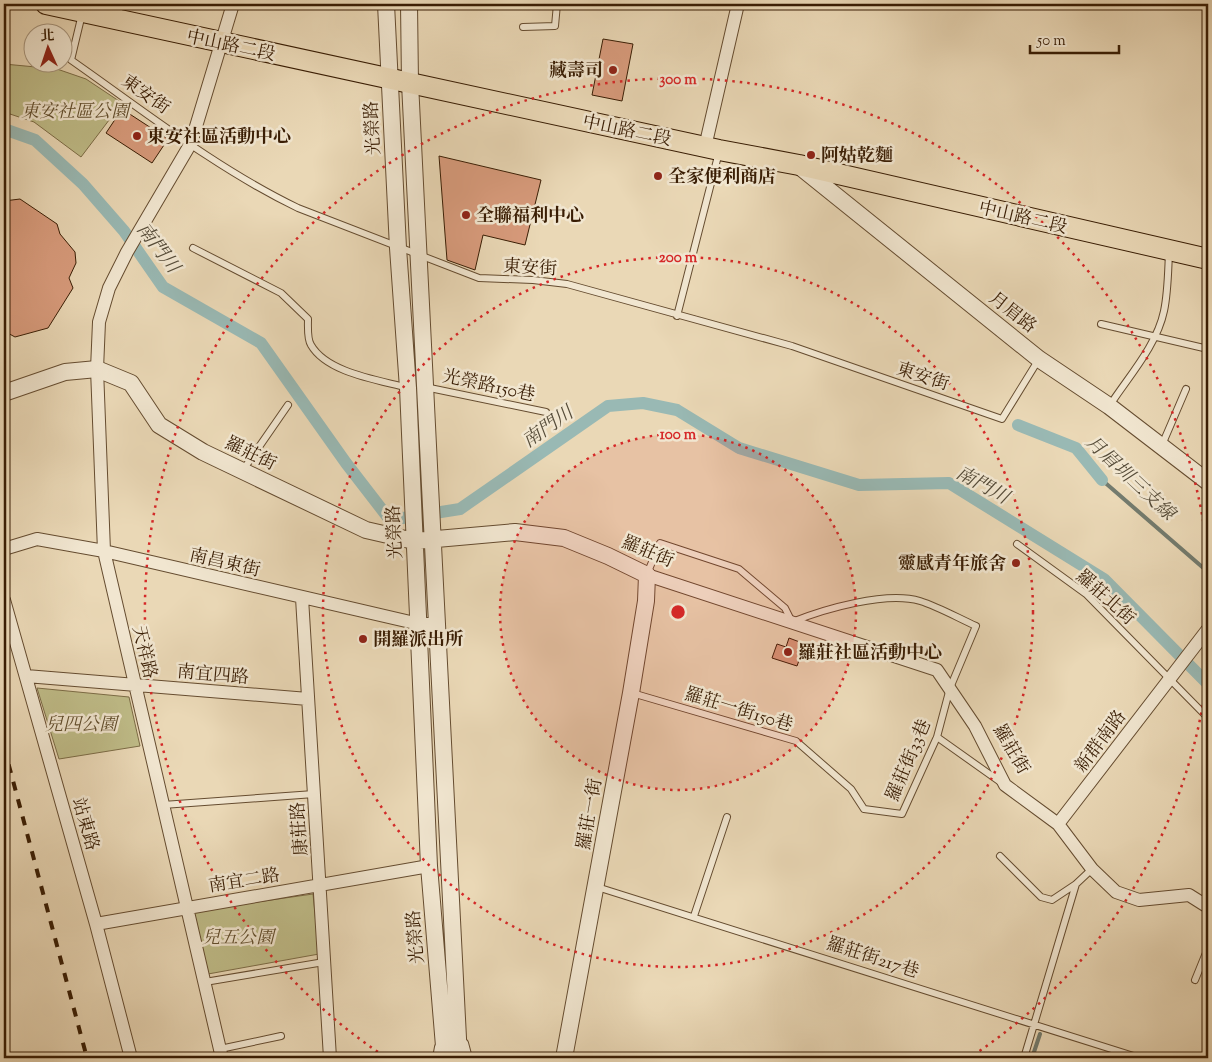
<svg xmlns="http://www.w3.org/2000/svg" width="1212" height="1062" font-family="'Sorts Mill Goudy','Noto Serif TC',serif">
  <rect width="100%" height="100%" fill="#ead8b6"/>
  <filter id="stains"><feTurbulence type="fractalNoise" baseFrequency=".004" numOctaves="4"/><feColorMatrix values="0 0 0 0 .2 0 0 0 0 .09 0 0 0 0 .02 0 0 0 .5 -.17"/></filter>
  <radialGradient id="worn" r=".72"><stop offset=".6" stop-color="#630" stop-opacity="0"/><stop offset="1" stop-color="#630" stop-opacity=".3"/></radialGradient>
  <path fill="#bfbc88" stroke="#7c6c46" d="M4,64L57,69L86,79L122,103L81,157L34,122L4,112Z
    M37,688L129,697L140,746L59,759Z
    M313,894L319,954L208,974L194,911Z"/>
  <g fill="none" stroke-linecap="round" stroke-linejoin="round">
    <path stroke="#737b6e" stroke-width="4" d="M1102,480L1208,572
      M1032,1058L1040,1034"/>
    <path stroke="#99b9b4" stroke-width="12" d="M4,129L35,140L83,184L124,231L163,287L261,343L346,463L390,520L460,509L608,406L643,403L677,410L739,448L859,485L949,483L1104,579L1208,684
      M1018,425L1076,448L1102,480"/>
  </g>
  <path fill="#d89b7c" stroke="#391d04" d="M603,39L633,44L622,101L592,95Z
    M122,109L168,139L152,163L106,133Z
    M439,156L541,180L525,245L483,235L475,270L447,260Z
    M20,199L57,224L60,234L75,252L76,263L69,278L73,288L48,328L15,337L4,331V201Z
    M789,638L805,644L797,666L772,658L777,644L786,647Z"/>
  <g fill="none" stroke-linecap="round" stroke-linejoin="round">
    <defs>
      <path id="service" d="M82,14L71,60C144,111 217,169 298,208L479,278L533,280L567,284L792,346L1002,419L1039,359
        M523,27L555,26L557,4
        M193,248L281,293L308,319C308,326 307,339 311,345C327,373 379,380 408,388
        M677,316L719,152
        M1101,324L1208,349
        M425,387L546,412
        M1110,405C1129,376 1157,345 1164,311C1168,292 1168,272 1169,253
        M1162,445L1186,389
        M243,470L288,405
        M1017,544L1086,594L1208,718
        M632,693L796,741L851,789L864,809L902,814L937,737L950,688L976,626C958,618 939,607 920,601C886,591 824,609 792,622L785,608L739,569L660,543L647,574
        M937,737L999,781
        M163,805L314,794
        M1000,856L1041,897L1052,900L1076,884
        M597,887L1140,1058
        M694,916L727,817
        M1195,980L1208,948
        M205,982L324,962
        M465,1043L469,1058
        M220,1049L281,1036
        M436,1058L438,1047
        M1024,1058L1076,884L1092,869"/>
      <path id="minor" d="M114,20L117,4
        M705,147L738,4
        M4,549L37,539L104,551L419,624H438
        M647,575L937,670L975,726L1005,785L1058,824L1092,869L1116,892L1139,900L1189,895L1208,907
        M302,598L330,1058
        M4,600L96,924L131,1058
        M26,676L308,699
        M1058,824L1208,629
        M96,924L429,866
        M222,1058L104,551L97,369L99,322L109,288L127,252L191,143L233,4"/>
      <path id="tertiary" d="M386,4L398,248L408,388L429,866L445,1058
        M409,4L410,83L430,486L459,1058
        M799,166L1039,359L1109,406L1208,482
        M4,393L65,372L97,369L131,383L159,425L203,452L366,530L414,541L515,532L564,538L608,556L647,575L646,601L631,693L564,1058"/>
      <path id="primary" d="M46,4L719,150L799,165L1208,259"/>
    </defs>
    <use href="#service" stroke="#654c30" stroke-width="8"/>
    <use href="#minor" stroke="#654c30" stroke-width="14"/>
    <use href="#tertiary" stroke="#654c30" stroke-width="18"/>
    <use href="#primary" stroke="#391d04" stroke-width="22"/>
    <use href="#service" stroke="#f1e6d0" stroke-width="6"/>
    <use href="#minor" stroke="#f1e6d0" stroke-width="12"/>
    <use href="#tertiary" stroke="#f1e6d0" stroke-width="16"/>
    <use href="#primary" stroke="#ead8b6" stroke-width="20"/>
    <path stroke="#391d04" stroke-width="4" stroke-dasharray="9 9" stroke-linecap="butt" d="M4,747L87,1058"/>
  </g>
  <circle cx="678" cy="612" r="178" fill="#d62828" fill-opacity=".12"/>
  <g fill="none" stroke="#d62828" stroke-width="2.5" stroke-dasharray="2.5 5">
    <circle cx="678" cy="612" r="178"/>
    <circle cx="678" cy="612" r="355"/>
    <path d="M1208 668A533 533 0 0 1 972 1056M384 1056A533 533 0 1 1 1208 556"/>
  </g>
  <g fill="#8f2418" stroke="#f1e6d0" stroke-width="2">
    <circle cx="613" cy="70" r="5"/>
    <circle cx="137" cy="136" r="5"/>
    <circle cx="811" cy="155" r="5"/>
    <circle cx="658" cy="176" r="5"/>
    <circle cx="466" cy="215" r="5"/>
    <circle cx="1016" cy="563" r="5"/>
    <circle cx="363" cy="639" r="5"/>
    <circle cx="788" cy="652" r="5"/>
  </g>
  <g text-anchor="middle" stroke-width="5" stroke-linejoin="round" paint-order="stroke">
    <g font-size="18" fill="#391d04" stroke="#f1e6d0">
      <text transform="translate(231 45) rotate(12)" y="6">中山路二段</text>
      <text transform="translate(146 94) rotate(35)" y="6">東安街</text>
      <text transform="translate(372 128) rotate(-93)" y="6">光榮路</text>
      <text transform="translate(627 130) rotate(12)" y="6">中山路二段</text>
      <text transform="translate(1023 217) rotate(13)" y="6">中山路二段</text>
      <text transform="translate(530 267) rotate(3)" y="6">東安街</text>
      <text transform="translate(1013 312) rotate(38)" y="6">月眉路</text>
      <text transform="translate(923 376) rotate(18)" y="6">東安街</text>
      <text transform="translate(489 385) rotate(12)" y="6">光榮路150巷</text>
      <text transform="translate(251 453) rotate(26)" y="6">羅莊街</text>
      <text transform="translate(394 532) rotate(-93)" y="6">光榮路</text>
      <text transform="translate(648 551) rotate(23)" y="6">羅莊街</text>
      <text transform="translate(225 562) rotate(13)" y="6">南昌東街</text>
      <text transform="translate(1106 597) rotate(42)" y="6">羅莊北街</text>
      <text transform="translate(145 652) rotate(77)" y="6">天祥路</text>
      <text transform="translate(213 674) rotate(5)" y="6">南宜四路</text>
      <text transform="translate(739 709) rotate(17)" y="6">羅莊一街150巷</text>
      <text transform="translate(1100 741) rotate(-53)" y="6">新群南路</text>
      <text transform="translate(1012 749) rotate(60)" y="6">羅莊街</text>
      <text transform="translate(908 760) rotate(-67)" y="6">羅莊街33巷</text>
      <text transform="translate(589 814) rotate(-80)" y="6">羅莊一街</text>
      <text transform="translate(86 824) rotate(74)" y="6">站東路</text>
      <text transform="translate(299 829) rotate(-94)" y="6">康莊路</text>
      <text transform="translate(244 880) rotate(-9)" y="6">南宜二路</text>
      <text transform="translate(415 937) rotate(-95)" y="6">光榮路</text>
      <text transform="translate(873 957) rotate(18)" y="6">羅莊街217巷</text>
    </g>
    <g font-size="18" font-weight="bold" fill="#391d04" stroke="#f1e6d0" text-anchor="start">
      <text x="603" y="76" text-anchor="end">藏壽司</text>
      <text x="147" y="142">東安社區活動中心</text>
      <text x="821" y="161">阿姑乾麵</text>
      <text x="668" y="182">全家便利商店</text>
      <text x="476" y="221">全聯福利中心</text>
      <text x="1006" y="569" text-anchor="end">靈感青年旅舍</text>
      <text x="373" y="645">開羅派出所</text>
      <text x="798" y="658">羅莊社區活動中心</text>
    </g>
    <g font-size="18" font-style="italic" fill="#614d2c" stroke="#f1e6d0">
      <text x="75" y="117">東安社區公園</text>
      <text x="81" y="730">兒四公園</text>
      <text x="238" y="943">兒五公園</text>
    </g>
    <g font-size="19" font-style="italic" fill="#564c39" stroke="#f1e6d0">
      <text transform="translate(159 247) rotate(53)" y="7">南門川</text>
      <text transform="translate(547 426) rotate(-35)" y="7">南門川</text>
      <text transform="translate(1131 477) rotate(43)" y="7">月眉圳三支線</text>
      <text transform="translate(983 484) rotate(29)" y="7">南門川</text>
    </g>
  </g>
  <circle cx="678" cy="612" r="8" fill="#d62828" stroke="#f1e6d0" stroke-width="2.5"/>
  <g font-size="15" text-anchor="middle" font-weight="bold" fill="#d62828" stroke="#f1e6d0" stroke-width="5" stroke-linejoin="round" paint-order="stroke">
    <text x="678" y="84">300 m</text>
    <text x="678" y="262">200 m</text>
    <text x="678" y="439">100 m</text>
  </g>
  <rect width="1212" height="1062" fill="none" stroke="#ead8b6" stroke-width="20"/>
  <rect x="5" y="5" width="1202" height="1052" fill="none" stroke="#391d04" stroke-width="2.5"/>
  <rect x="10" y="10" width="1192" height="1042" fill="none" stroke="#391d04"/>
  <g transform="translate(48 48) rotate(357)"><circle r="24" fill="#f1e6d0" stroke="#a7967e"/>
  <path d="M0-4L9 19L0 12L-9 19Z" fill="#8f2418"/>
  <text y="-8" font-size="14" font-weight="bold" text-anchor="middle" fill="#391d04">北</text>
  </g>
  <path d="M1030 45v8h89v-8" fill="none" stroke="#391d04" stroke-width="2.5"/>
  <text x="1037" y="45" font-size="15" fill="#391d04" stroke="#f1e6d0" stroke-width="4" paint-order="stroke">50 m</text>
  <rect width="100%" height="100%" filter="url(#stains)"/>
  <rect width="100%" height="100%" fill="url(#worn)"/>
</svg>
